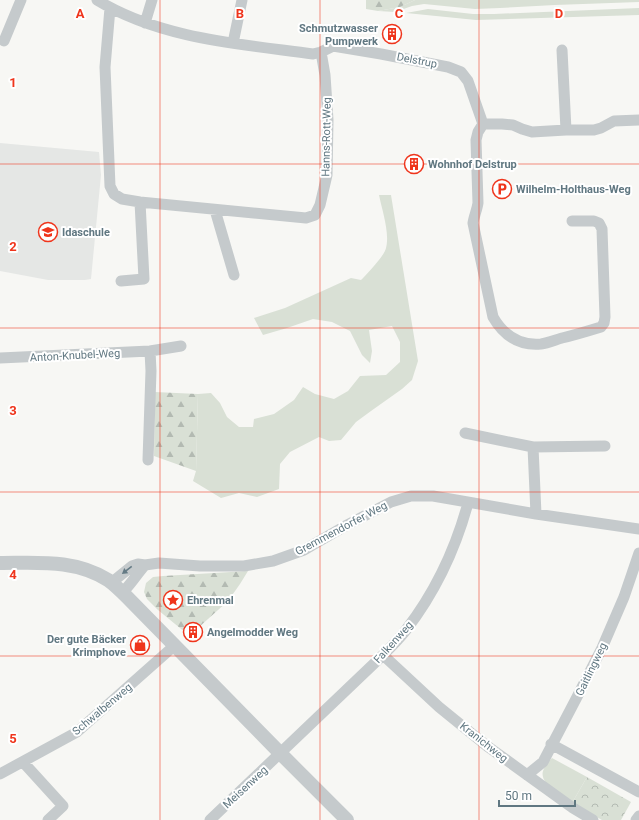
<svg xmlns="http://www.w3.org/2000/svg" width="639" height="820" font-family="Roboto,sans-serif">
  <defs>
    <pattern id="forest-firs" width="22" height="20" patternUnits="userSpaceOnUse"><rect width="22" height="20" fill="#d9e0d5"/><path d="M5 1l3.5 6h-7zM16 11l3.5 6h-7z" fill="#b3bab2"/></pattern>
    <pattern id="park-crowns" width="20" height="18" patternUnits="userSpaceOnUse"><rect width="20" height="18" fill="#d9e0d5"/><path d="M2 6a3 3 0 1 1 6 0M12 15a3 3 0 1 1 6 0" fill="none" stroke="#b3bab2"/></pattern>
  </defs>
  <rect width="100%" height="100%" fill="#f7f7f4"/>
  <path fill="#e5e7e5" d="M0,143L99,152L101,175L91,279L85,280H48L0,271Z"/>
  <path fill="#d9e0d5" d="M415,0H639V2L555,5L500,8L475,9L424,4L412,6L395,12L378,11L400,7Z
    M639,8V15L476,20L406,13L428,9L473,14H494Z
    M379,195H391L418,361L412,380L402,389L371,411L356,422L341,440L329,441L319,437L290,452L280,464L279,489L257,497L239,493L221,498L193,481L196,471L198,394L211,393L220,403L227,417L239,427H253L254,419L274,414L294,400L303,387L315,394L334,399L348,391L360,376L386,375L400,362V342L392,326L369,330L372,351L370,363L362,355L350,331L332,322L313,319L287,328L263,335L254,318L285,308L351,278L361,280C367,274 385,255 386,248C390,233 382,210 379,195Z
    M552,758L587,777L572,803C563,796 539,784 543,771C544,767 549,761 552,758Z"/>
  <path fill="url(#forest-firs)" d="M366,0H415L400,7L378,11L366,9Z
    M155,392L198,394L196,471L154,456Z
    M248,571L240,584L228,601L198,628L193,624L186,633L158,610L147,599L144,592L146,583L153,577L163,576Z"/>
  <path fill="url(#park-crowns)" d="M587,777L631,802L621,820H602L572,803Z"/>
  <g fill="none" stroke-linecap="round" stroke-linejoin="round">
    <path stroke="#c5cacc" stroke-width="11" d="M97,0C161,39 240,44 313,54L321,52L333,46L381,54L448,67L461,72L468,81L483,124H502L513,125L522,129L532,132L566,130H594L601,128L614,121L639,120
      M110,8L105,67L110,186L114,194L122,199L140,202L306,218L315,215L320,205L327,175L328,120L325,75L321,52
      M145,23L152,0
      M4,41L21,0
      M233,43L242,0
      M562,50L566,130
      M483,124L478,132L476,140L478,203C477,210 474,216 473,223L493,317C504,336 519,346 541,344C548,343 555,340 562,338C575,335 588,331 601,327L604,323L605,317L602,229L599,223L594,221H572
      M215,210L234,275
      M121,281L144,279L140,202
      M0,358L150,351L181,346
      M465,433L533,447L605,446
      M533,447L536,514
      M148,460L151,371L150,351
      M111,583L132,566L138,564L145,565L159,563L200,566H244L273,561L304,550L347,525L391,502L411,496H433L536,514L639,529
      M122,593C131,584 137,574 145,565
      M383,655L439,707L487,746L573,808L593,820
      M551,744L639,792
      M23,762L63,806L48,820
      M0,774L77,732L174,646
      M527,775L543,762L577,697L602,648L624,597L639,553
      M210,820L383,655C391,647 399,639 406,630C436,591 455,551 468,503
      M636,820L639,816"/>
    <path stroke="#c5cacc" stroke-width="14" d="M0,563C38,563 75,559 108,580C115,585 121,591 127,597L280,753L347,820"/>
  </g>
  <defs><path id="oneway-solid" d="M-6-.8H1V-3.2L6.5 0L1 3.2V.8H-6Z"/></defs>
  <use fill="#657b85" href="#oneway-solid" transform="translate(127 570) rotate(142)"/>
  <path fill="none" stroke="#ef351c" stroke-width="1" stroke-opacity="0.55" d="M160,0V820M320,0V820M479,0V820M0,164H639M0,328H639M0,492H639M0,656H639"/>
  <defs>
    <symbol id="building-ring" viewBox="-11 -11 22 22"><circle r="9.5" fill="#fff" stroke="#ef351c" stroke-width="1.5"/><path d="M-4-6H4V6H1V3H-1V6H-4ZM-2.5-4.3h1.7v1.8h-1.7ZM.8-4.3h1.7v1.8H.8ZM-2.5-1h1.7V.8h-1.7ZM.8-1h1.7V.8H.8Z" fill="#ef351c"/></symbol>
    <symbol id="parking-ring" viewBox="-11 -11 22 22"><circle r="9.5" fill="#fff" stroke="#ef351c" stroke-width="1.5"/><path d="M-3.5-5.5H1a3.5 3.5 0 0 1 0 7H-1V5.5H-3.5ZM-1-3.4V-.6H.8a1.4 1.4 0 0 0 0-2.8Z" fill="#ef351c"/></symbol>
    <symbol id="school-ring" viewBox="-11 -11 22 22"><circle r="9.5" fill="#fff" stroke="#ef351c" stroke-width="1.5"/><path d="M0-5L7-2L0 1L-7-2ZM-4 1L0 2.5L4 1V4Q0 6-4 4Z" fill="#ef351c"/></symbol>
    <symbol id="sight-ring" viewBox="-11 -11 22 22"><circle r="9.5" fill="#fff" stroke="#ef351c" stroke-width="1.5"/><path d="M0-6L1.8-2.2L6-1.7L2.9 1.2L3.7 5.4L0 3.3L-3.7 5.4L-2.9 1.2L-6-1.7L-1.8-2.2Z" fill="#ef351c"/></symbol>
    <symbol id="shop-ring" viewBox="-11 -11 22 22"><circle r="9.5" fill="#fff" stroke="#ef351c" stroke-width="1.5"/><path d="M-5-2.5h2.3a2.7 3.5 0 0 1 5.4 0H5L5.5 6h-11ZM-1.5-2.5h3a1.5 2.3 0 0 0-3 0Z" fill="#ef351c"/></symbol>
  </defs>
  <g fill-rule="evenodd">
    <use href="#building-ring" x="381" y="23" width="22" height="22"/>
    <use href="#building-ring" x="403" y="153" width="22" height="22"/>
    <use href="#parking-ring" x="491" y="178" width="22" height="22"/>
    <use href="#school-ring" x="37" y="221" width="22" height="22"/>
    <use href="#sight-ring" x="162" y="589" width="22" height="22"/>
    <use href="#building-ring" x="182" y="621" width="22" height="22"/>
    <use href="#shop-ring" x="129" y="634" width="22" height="22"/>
  </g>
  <g text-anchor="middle" stroke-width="4" stroke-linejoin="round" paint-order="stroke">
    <g font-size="11" font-weight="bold" fill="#607781" stroke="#fff" text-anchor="start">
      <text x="378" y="32" text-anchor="end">Schmutzwasser<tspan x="378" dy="13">Pumpwerk</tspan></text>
      <text x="428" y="168">Wohnhof Delstrup</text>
      <text x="516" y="193">Wilhelm-Holthaus-Weg</text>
      <text x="62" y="236">Idaschule</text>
      <text x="187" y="604">Ehrenmal</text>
      <text x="207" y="636">Angelmodder Weg</text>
      <text x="126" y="643" text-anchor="end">Der gute Bäcker<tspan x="126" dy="13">Krimphove</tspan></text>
    </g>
    <g font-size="11" fill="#607781" stroke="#fff">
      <text transform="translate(417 60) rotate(11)" y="4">Delstrup</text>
      <text transform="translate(326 137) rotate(-89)" y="4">Hanns-Rott-Weg</text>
      <text transform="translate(75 355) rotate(-3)" y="4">Anton-Knubel-Weg</text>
      <text transform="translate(341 528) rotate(-28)" y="4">Gremmendorfer Weg</text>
      <text transform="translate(393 642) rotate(-48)" y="4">Falkenweg</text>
      <text transform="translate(591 669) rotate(-64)" y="4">Gaitlingweg</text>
      <text transform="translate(102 709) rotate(-40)" y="4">Schwalbenweg</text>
      <text transform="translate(484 742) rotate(38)" y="4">Kranichweg</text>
      <text transform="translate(245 787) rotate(-43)" y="4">Meisenweg</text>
    </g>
  </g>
  <g font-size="13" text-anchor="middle" font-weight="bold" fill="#ef351c" stroke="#fff" stroke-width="4" stroke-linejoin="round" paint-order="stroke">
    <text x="80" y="18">A</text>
    <text x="240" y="18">B</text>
    <text x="399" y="18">C</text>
    <text x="559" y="18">D</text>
    <text x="13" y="87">1</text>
    <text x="13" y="251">2</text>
    <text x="13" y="415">3</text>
    <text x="13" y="579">4</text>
    <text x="13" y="743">5</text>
  </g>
  <path d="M499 800v6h76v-6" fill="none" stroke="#607781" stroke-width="2"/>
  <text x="505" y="800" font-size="12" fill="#607781" stroke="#ffffff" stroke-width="3" paint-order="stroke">50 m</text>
</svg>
